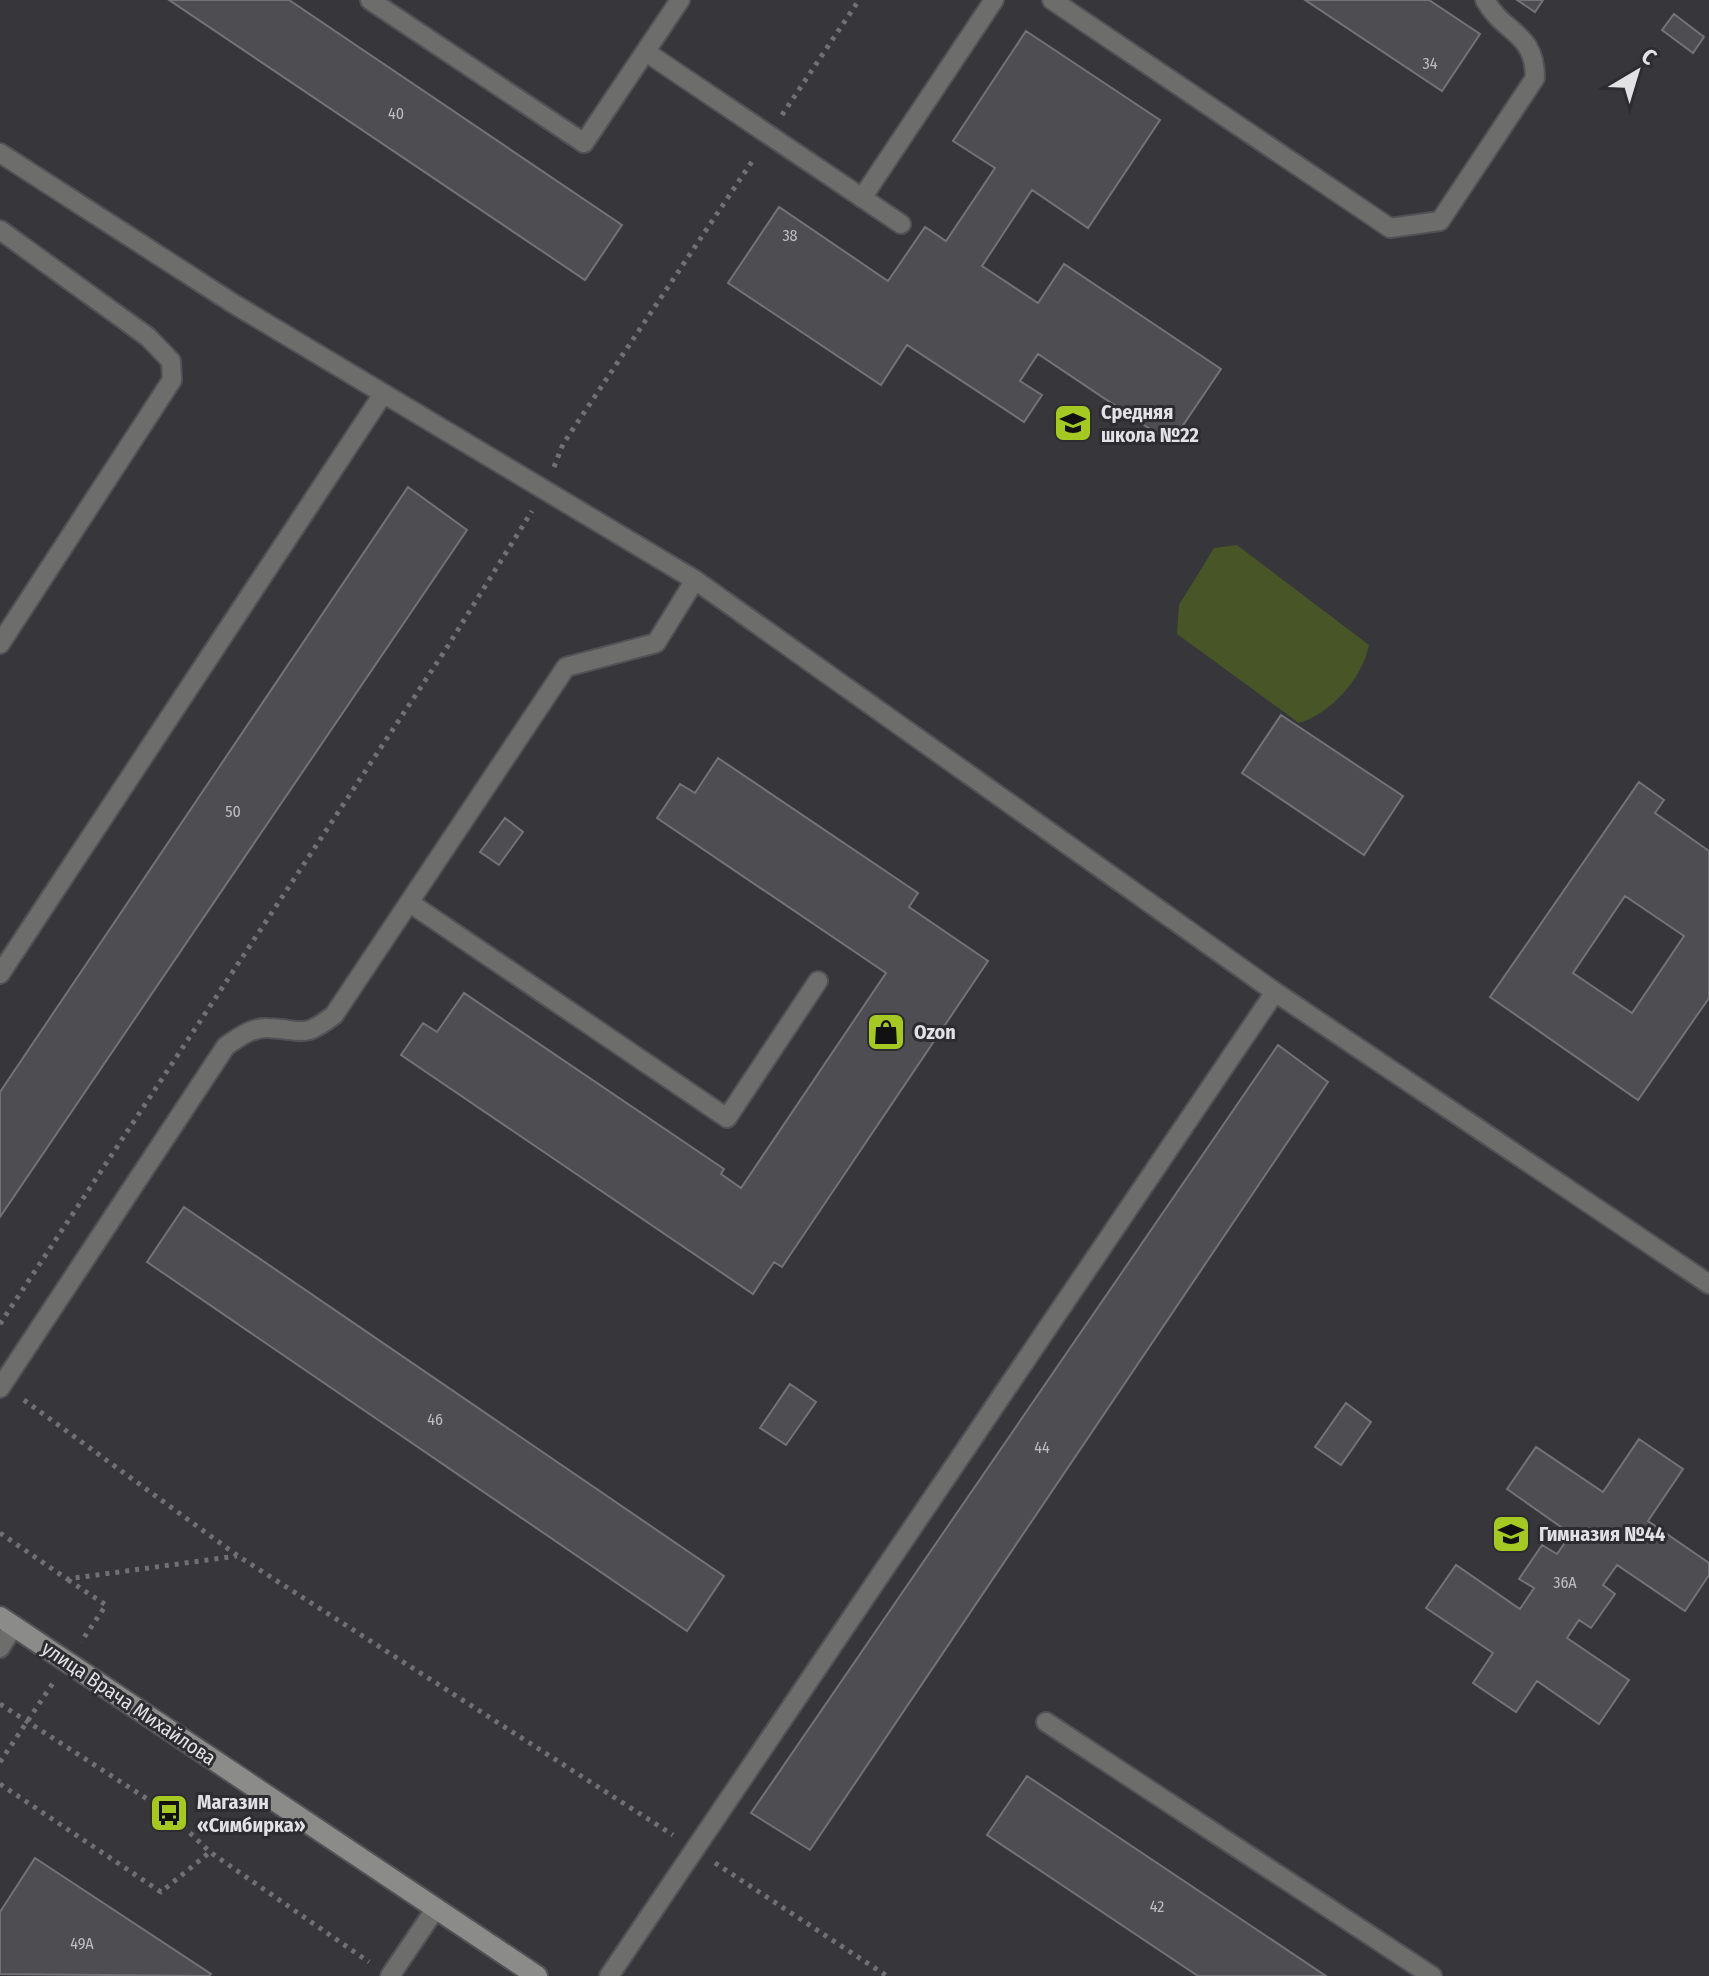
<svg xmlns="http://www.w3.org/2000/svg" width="1709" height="1976" font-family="'Fira Sans Condensed',sans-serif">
  <rect width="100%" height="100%" fill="#37363b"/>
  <path fill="#485526" d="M1237,545L1369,645C1362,679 1331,713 1299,723L1177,634L1179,605L1214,548Z"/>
  <path fill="#4d4d52" stroke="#727277" stroke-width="2" fill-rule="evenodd" d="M169,0H289L622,225L585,280Z
    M1305,0H1429L1480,34L1442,91Z
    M1517,0H1543L1535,12Z
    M1674,14L1704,37L1693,53L1662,30Z
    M1026,31L1160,120L1088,228L1032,190L982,266L1038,303L1064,264L1221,369L1171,443L1038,354L1020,381L1042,395L1024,422L907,345L881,385L728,283L779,207L888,281L925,227L946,241L995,168L953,141Z
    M408,487L467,530L0,1217V1092Z
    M1281,715L1403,796L1364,855L1242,773Z
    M718,758L918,893L909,907L988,961L782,1267L774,1262L753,1294L401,1055L423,1023L437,1032L464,993L724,1169L721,1174L741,1188L886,973L657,818L680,784L695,793Z
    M1639,782L1664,800L1655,813L1709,851V998L1638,1100L1490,997ZM1625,896L1684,936L1632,1013L1573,973Z
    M505,818L523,832L499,865L480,852Z
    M1278,1045L1328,1082L810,1850L751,1813Z
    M184,1207L724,1576L687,1631L147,1262Z
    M790,1384L816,1402L786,1445L760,1428Z
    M1346,1403L1371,1422L1341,1465L1315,1447Z
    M1639,1439L1683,1469L1648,1521L1709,1563V1575L1685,1611L1617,1565L1603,1585L1615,1594L1591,1628L1579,1620L1567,1638L1629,1680L1599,1724L1537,1681L1516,1712L1473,1683L1493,1653L1426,1608L1456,1565L1520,1609L1534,1588L1519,1579L1542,1545L1557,1554L1571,1534L1507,1489L1536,1447L1603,1492Z
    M1027,1776L1326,1976H1198L987,1835Z
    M35,1858L211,1974L209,1976L0,1974V1912Z"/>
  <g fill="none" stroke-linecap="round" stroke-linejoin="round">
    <defs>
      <path id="service" d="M370,0L584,143L680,0
        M1052,0L1390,228L1440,221L1535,78C1535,32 1505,35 1485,0
        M646,52L901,224
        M0,153L234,304L695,580L1275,992L1709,1284
        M862,198L994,0
        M0,230L148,337L171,361L172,380L0,644
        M410,903L727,1118L818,981
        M0,974L383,394
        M0,1388L226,1046C238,1038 252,1027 267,1028C303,1029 302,1040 334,1015L566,667L656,643L695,580
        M0,1648L14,1626
        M1046,1722L1432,1976
        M390,1976L436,1908
        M609,1976L1275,992"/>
      <path id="secondary" d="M0,1617L537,1976"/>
    </defs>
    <use href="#service" stroke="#525256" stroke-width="22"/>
    <use href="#secondary" stroke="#525256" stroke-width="24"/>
    <path stroke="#717074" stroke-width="5" stroke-dasharray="4 6" stroke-linecap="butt" d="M782,115L859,0
      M554,467L563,444L755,157
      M0,1324L446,649L532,511
      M24,1400L238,1556L673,1835
      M0,1533L67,1579L237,1556
      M68,1580L106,1605L81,1642
      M0,1704L169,1813L210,1852L369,1962
      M0,1762L53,1683
      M0,1784L161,1892L210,1852
      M715,1863L887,1976"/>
    <use href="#service" stroke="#6d6e6c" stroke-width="18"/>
    <use href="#secondary" stroke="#8b8c89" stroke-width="20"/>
  </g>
  <defs>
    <symbol id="school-square" viewBox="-11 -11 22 22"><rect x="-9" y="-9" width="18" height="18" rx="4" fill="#a5c823" stroke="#2d2c30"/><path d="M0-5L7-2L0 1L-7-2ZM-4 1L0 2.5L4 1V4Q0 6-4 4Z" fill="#111"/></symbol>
    <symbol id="shop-square" viewBox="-11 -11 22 22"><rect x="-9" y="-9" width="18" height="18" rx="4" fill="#a5c823" stroke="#2d2c30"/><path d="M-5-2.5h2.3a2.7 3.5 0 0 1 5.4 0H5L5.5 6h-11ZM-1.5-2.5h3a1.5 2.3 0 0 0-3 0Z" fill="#111"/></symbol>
    <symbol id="bus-square" viewBox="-11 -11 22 22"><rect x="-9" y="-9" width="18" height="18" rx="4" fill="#a5c823" stroke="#2d2c30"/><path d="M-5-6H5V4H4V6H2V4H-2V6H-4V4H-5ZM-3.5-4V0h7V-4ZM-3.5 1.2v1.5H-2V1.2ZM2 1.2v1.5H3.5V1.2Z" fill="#111"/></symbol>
  </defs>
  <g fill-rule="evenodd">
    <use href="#school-square" x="1051" y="401" width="44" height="44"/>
    <use href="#shop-square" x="864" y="1010" width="44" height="44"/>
    <use href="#school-square" x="1489" y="1512" width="44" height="44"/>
    <use href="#bus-square" x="147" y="1791" width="44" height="44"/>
  </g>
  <g text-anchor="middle" stroke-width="6" stroke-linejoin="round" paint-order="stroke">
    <g font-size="16" fill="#bdbdc0">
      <text x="1430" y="69">34</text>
      <text x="396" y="119">40</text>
      <text x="790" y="241">38</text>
      <text x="233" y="817">50</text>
      <text x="435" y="1425">46</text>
      <text x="1042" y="1453">44</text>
      <text x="1565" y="1588">36А</text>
      <text x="1157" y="1912">42</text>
      <text x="82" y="1949">49А</text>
    </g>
    <g font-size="20" font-weight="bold" fill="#e2e2e5" stroke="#2d2c30" text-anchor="start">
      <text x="1101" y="419">Средняя<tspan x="1101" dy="23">школа №22</tspan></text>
      <text x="914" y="1039">Ozon</text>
      <text x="1539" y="1541">Гимназия №44</text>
      <text x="197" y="1809">Магазин<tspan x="197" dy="23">«Симбирка»</tspan></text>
    </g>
    <g font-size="20" fill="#e2e2e5" stroke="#2d2c30">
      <text transform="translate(129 1703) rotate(34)" y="7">улица Врача Михайлова</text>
    </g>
  </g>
  <g transform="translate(1637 72) rotate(38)" stroke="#2d2c30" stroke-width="6" paint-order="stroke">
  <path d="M0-6L14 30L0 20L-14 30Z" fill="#e2e2e5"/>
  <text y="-12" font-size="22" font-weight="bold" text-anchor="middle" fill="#e2e2e5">С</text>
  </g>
</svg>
